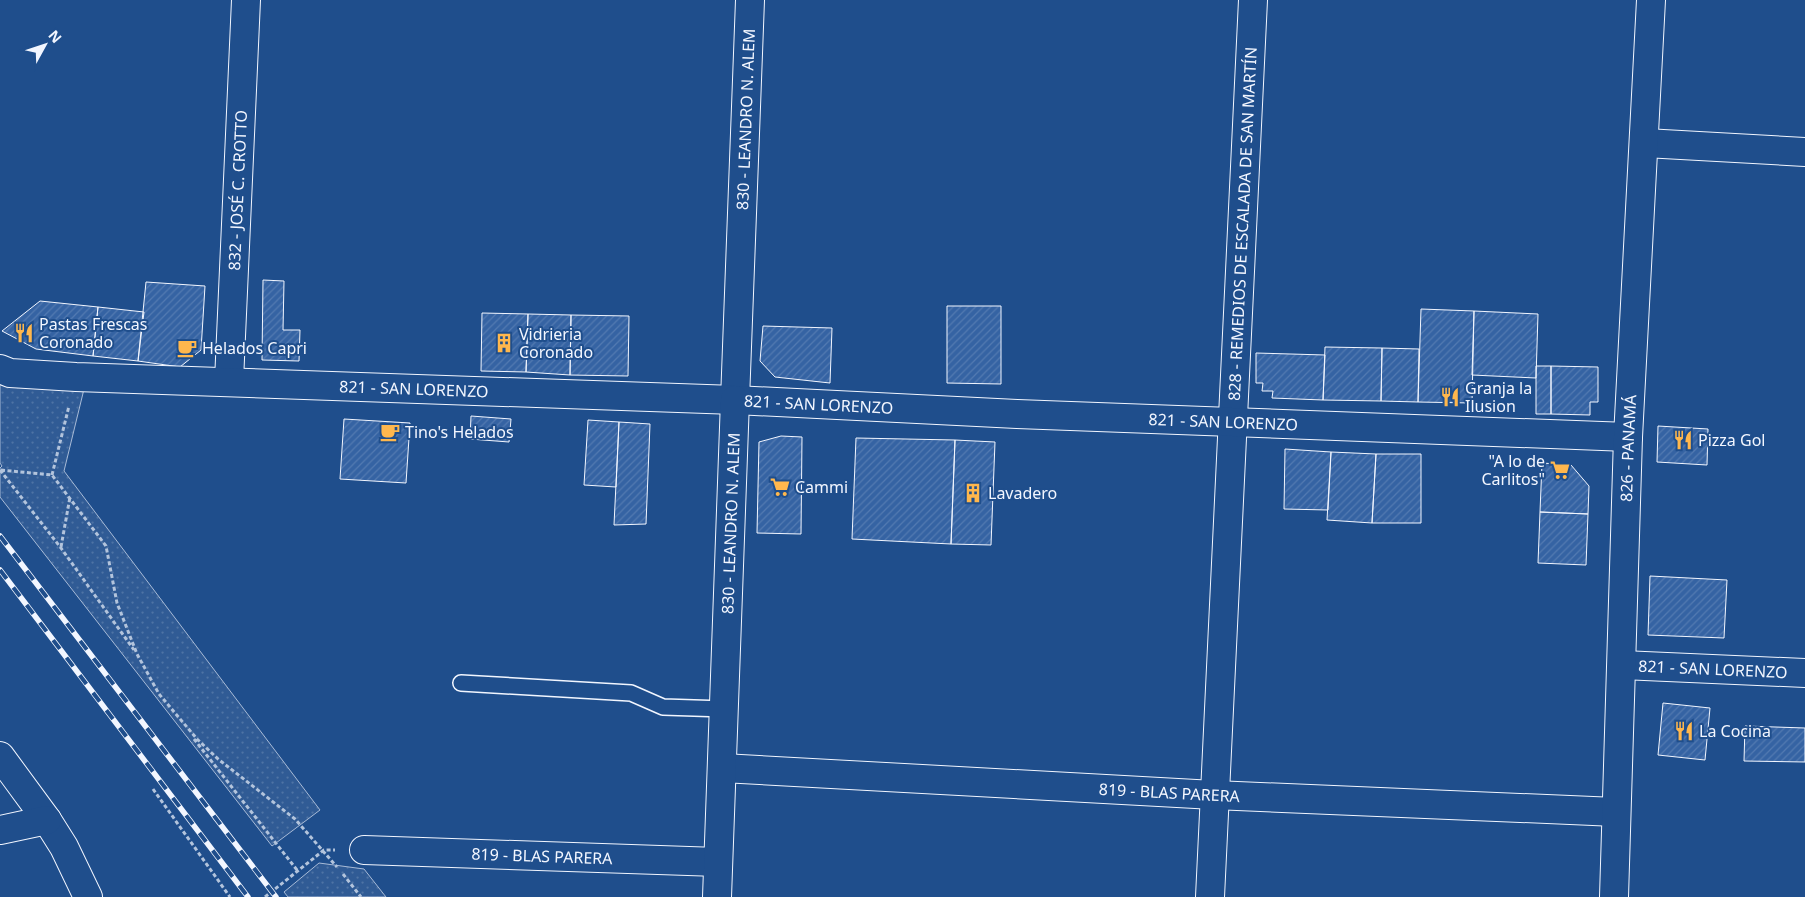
<svg xmlns="http://www.w3.org/2000/svg" width="1805" height="897" font-family="'Noto Sans',sans-serif">
  <defs>
    <pattern id="grass-dots" width="8" height="8" patternUnits="userSpaceOnUse" patternTransform="scale(1.25)"><rect width="8" height="8" fill="#305b95"/><path d="M2 2h.1M6 6h.1" fill="none" stroke="#4e73a5" stroke-width="1.8" stroke-linecap="round"/></pattern>
    <pattern id="building-hatch" width="6" height="6" patternUnits="userSpaceOnUse" patternTransform="scale(1.25)"><rect width="6" height="6" fill="#3563a3"/><path d="M-1 1l2-2M0 6l6-6M5 7l2-2" fill="none" stroke="#537ab1"/></pattern>
  </defs>
  <rect width="100%" height="100%" fill="#1f4e8c"/>
  <path fill="url(#grass-dots)" stroke="#a8bbd7" d="M0,384L85,385L64,471L320,810L272,846L0,497V468L2,466L0,463Z
    M319,863L364,869L386,897H288L284,892Z"/>
  <path fill="url(#building-hatch)" stroke="#f2f6ff" d="M263,280L284,281L283,330H300L299,361L262,360Z
    M146,282L205,286L201,350L180,367L138,361Z
    M40,301L98,307L93,356L36,349L2,331Z
    M947,306H1001V384L947,383Z
    M98,307L144,312L138,361L93,356Z
    M1421,309L1474,311L1472,403L1418,402Z
    M1474,311L1538,314L1536,378L1472,375Z
    M482,313L528,314L526,372L481,371Z
    M528,314L571,315L570,375L526,372Z
    M571,315L629,316L628,376L570,375Z
    M763,326L832,328L830,383L775,377L760,361Z
    M1325,347L1382,348L1381,401L1323,400Z
    M1382,348L1419,349L1418,402L1381,401Z
    M1256,353L1325,355L1323,400L1272,398L1273,391H1262L1263,383H1256Z
    M1536,366H1551V414H1536Z
    M1551,366L1598,367V402H1590V415L1551,414Z
    M471,416L511,419L509,442L470,439Z
    M344,419L410,423L406,483L340,479Z
    M588,420L619,422L616,487L584,485Z
    M619,422L650,424L646,524L614,525Z
    M1658,426L1708,429L1707,465L1657,462Z
    M781,436L802,437L801,534L757,533L759,442Z
    M856,438L955,440L951,544L852,539Z
    M955,440L995,442L991,545L951,544Z
    M1285,449L1331,452L1328,510L1284,509Z
    M1331,452L1376,454L1372,523L1327,520Z
    M1376,454H1421V523H1372Z
    M1542,463L1571,465L1589,486L1588,514L1540,512Z
    M1540,512L1588,514L1586,565L1538,563Z
    M1650,576L1727,580L1724,638L1648,635Z
    M1663,703L1710,708L1705,760L1658,755Z
    M1745,726L1805,728V762L1744,761Z"/>
  <g fill="none" stroke-linecap="round" stroke-linejoin="round">
    <defs>
      <path id="service" d="M461,683L631,693L663,707L725,709"/>
      <g id="minor">
        <path d="M1645,143L1805,152"/>
        <path id="s1" d="M229,381L246,0"/>
        <path id="s2" d="M735,400L750,0"/>
        <path id="s3" d="M722,768L1214,795L1616,812"/>
        <path id="s4" d="M364,850L718,862"/>
        <path id="s5" d="M1210,897L1253,0"/>
      </g>
      <g id="tertiary">
        <path id="s6" d="M0,369L10,373L76,377L735,400L1017,414L1628,437"/>
        <path id="s7" d="M1622,665L1805,673"/>
        <path d="M0,756L47,820L64,847L88,897"/>
        <path d="M0,830L47,820"/>
        <path id="s8" d="M717,897L735,400"/>
        <path id="s9" d="M1614,897L1628,437L1651,0"/>
      </g>
    </defs>
    <use href="#service" stroke="#f2f6ff" stroke-width="18"/>
    <use href="#minor" stroke="#f2f6ff" stroke-width="30"/>
    <use href="#tertiary" stroke="#f2f6ff" stroke-width="30"/>
    <path stroke="#b3c4dc" stroke-width="3" stroke-dasharray="4 2.5" stroke-linecap="butt" d="M0,470L61,548L134,650
      M1,470L52,475L106,546L117,603L137,654L159,694L197,739L218,759L295,819L337,867
      M52,475L69,406
      M61,547L70,497
      M194,739L297,870
      M153,789L230,897
      M343,874L361,897
      M265,897L324,850H335"/>
    <use href="#service" stroke="#1f4e8c" stroke-width="15"/>
    <use href="#minor" stroke="#1f4e8c" stroke-width="28"/>
    <use href="#tertiary" stroke="#1f4e8c" stroke-width="28"/>
    <defs>
      <path id="rail" d="M0,536L276,897
        M0,570L248,897"/>
    </defs>
    <use href="#rail" stroke="#f2f6ff" stroke-width="5.5"/>
    <use href="#rail" stroke="#1f4e8c" stroke-width="4" stroke-dasharray="11" stroke-linecap="butt"/>
  </g>
  <defs>
    <symbol id="restaurant-bare" viewBox="-9 -9 18 18"><path d="M-5-6h1v4h1v-4h1v4h1v-4h1v5L-1.5 .5V6h-2V.5L-5-1ZM5-6V6H3V1.5H1.5Q1.5-4 5-6Z" fill="#ffb74d" stroke="#1f4e8c" stroke-width="2.5" paint-order="stroke"/></symbol>
    <symbol id="building-bare" viewBox="-9 -9 18 18"><path d="M-4-6H4V6H1V3H-1V6H-4ZM-2.5-4.3h1.7v1.8h-1.7ZM.8-4.3h1.7v1.8H.8ZM-2.5-1h1.7V.8h-1.7ZM.8-1h1.7V.8H.8Z" fill="#ffb74d" stroke="#1f4e8c" stroke-width="2.5" paint-order="stroke"/></symbol>
    <symbol id="cafe-bare" viewBox="-9 -9 18 18"><path d="M-5.5-4.5H6V0H3Q3 3.5 0 3.5H-2.5Q-5.5 3.5-5.5 0ZM3-3.2v2h1.7v-2ZM-6 4.5H4V6H-6Z" fill="#ffb74d" stroke="#1f4e8c" stroke-width="2.5" paint-order="stroke"/></symbol>
    <symbol id="supermarket-bare" viewBox="-9 -9 18 18"><path d="M-6-5.5h2.5l.6 2H6L4.5 2H-2.5L-4.4-4H-6ZM-1.5 3.2a1.3 1.3 0 1 0 .1 0ZM3 3.2a1.3 1.3 0 1 0 .1 0Z" fill="#ffb74d" stroke="#1f4e8c" stroke-width="2.5" paint-order="stroke"/></symbol>
  </defs>
  <g fill-rule="evenodd">
    <use href="#restaurant-bare" x="10" y="319" width="28" height="28"/>
    <use href="#building-bare" x="490" y="329" width="28" height="28"/>
    <use href="#cafe-bare" x="173" y="334" width="28" height="28"/>
    <use href="#restaurant-bare" x="1436" y="383" width="28" height="28"/>
    <use href="#cafe-bare" x="376" y="418" width="28" height="28"/>
    <use href="#restaurant-bare" x="1669" y="426" width="28" height="28"/>
    <use href="#supermarket-bare" x="1546" y="456" width="28" height="28"/>
    <use href="#supermarket-bare" x="766" y="473" width="28" height="28"/>
    <use href="#building-bare" x="959" y="479" width="28" height="28"/>
    <use href="#restaurant-bare" x="1670" y="717" width="28" height="28"/>
  </g>
  <g text-anchor="middle" stroke-width="4" stroke-linejoin="round" paint-order="stroke">
    <g font-size="16" fill="#f2f6ff" stroke="#1f4e8c">
      <text dy="6" stroke="none"><textPath href="#s2" startOffset="281">830 - LEANDRO N. ALEM</textPath></text>
      <text dy="6" stroke="none"><textPath href="#s1" startOffset="191">832 - JOSÉ C. CROTTO</textPath></text>
      <text dy="6" stroke="none"><textPath href="#s5" startOffset="674">828 - REMEDIOS DE ESCALADA DE SAN MARTÍN</textPath></text>
      <text dy="6" stroke="none"><textPath href="#s6" startOffset="415">821 - SAN LORENZO</textPath></text>
      <text dy="6" stroke="none"><textPath href="#s6" startOffset="820">821 - SAN LORENZO</textPath></text>
      <text dy="6" stroke="none"><textPath href="#s6" startOffset="1225">821 - SAN LORENZO</textPath></text>
      <text dy="6" stroke="none"><textPath href="#s9" startOffset="449">826 - PANAMÁ</textPath></text>
      <text dy="6" stroke="none"><textPath href="#s8" startOffset="374">830 - LEANDRO N. ALEM</textPath></text>
      <text dy="6" stroke="none"><textPath href="#s7" startOffset="91">821 - SAN LORENZO</textPath></text>
      <text dy="6" stroke="none"><textPath href="#s3" startOffset="448">819 - BLAS PARERA</textPath></text>
      <text dy="6" stroke="none"><textPath href="#s4" startOffset="178">819 - BLAS PARERA</textPath></text>
    </g>
    <g font-size="16" fill="#f2f6ff" stroke="#1f4e8c" text-anchor="start">
      <text x="39" y="330">Pastas Frescas<tspan x="39" dy="18">Coronado</tspan></text>
      <text x="519" y="340">Vidrieria<tspan x="519" dy="18">Coronado</tspan></text>
      <text x="202" y="354">Helados Capri</text>
      <text x="1465" y="394">Granja la<tspan x="1465" dy="18">Ilusion</tspan></text>
      <text x="405" y="438">Tino's Helados</text>
      <text x="1698" y="446">Pizza Gol</text>
      <text x="1545" y="467" text-anchor="end">"A lo de<tspan x="1545" dy="18">Carlitos"</tspan></text>
      <text x="795" y="493">Cammi</text>
      <text x="988" y="499">Lavadero</text>
      <text x="1699" y="737">La Cocina</text>
    </g>
  </g>
  <g transform="translate(45 45) rotate(50)" stroke="#1f4e8c" stroke-width="4" paint-order="stroke">
  <path d="M0-4L9 19L0 12L-9 19Z" fill="#f2f6ff"/>
  <text y="-8" font-size="14" font-weight="bold" text-anchor="middle" fill="#f2f6ff">N</text>
  </g>
</svg>
